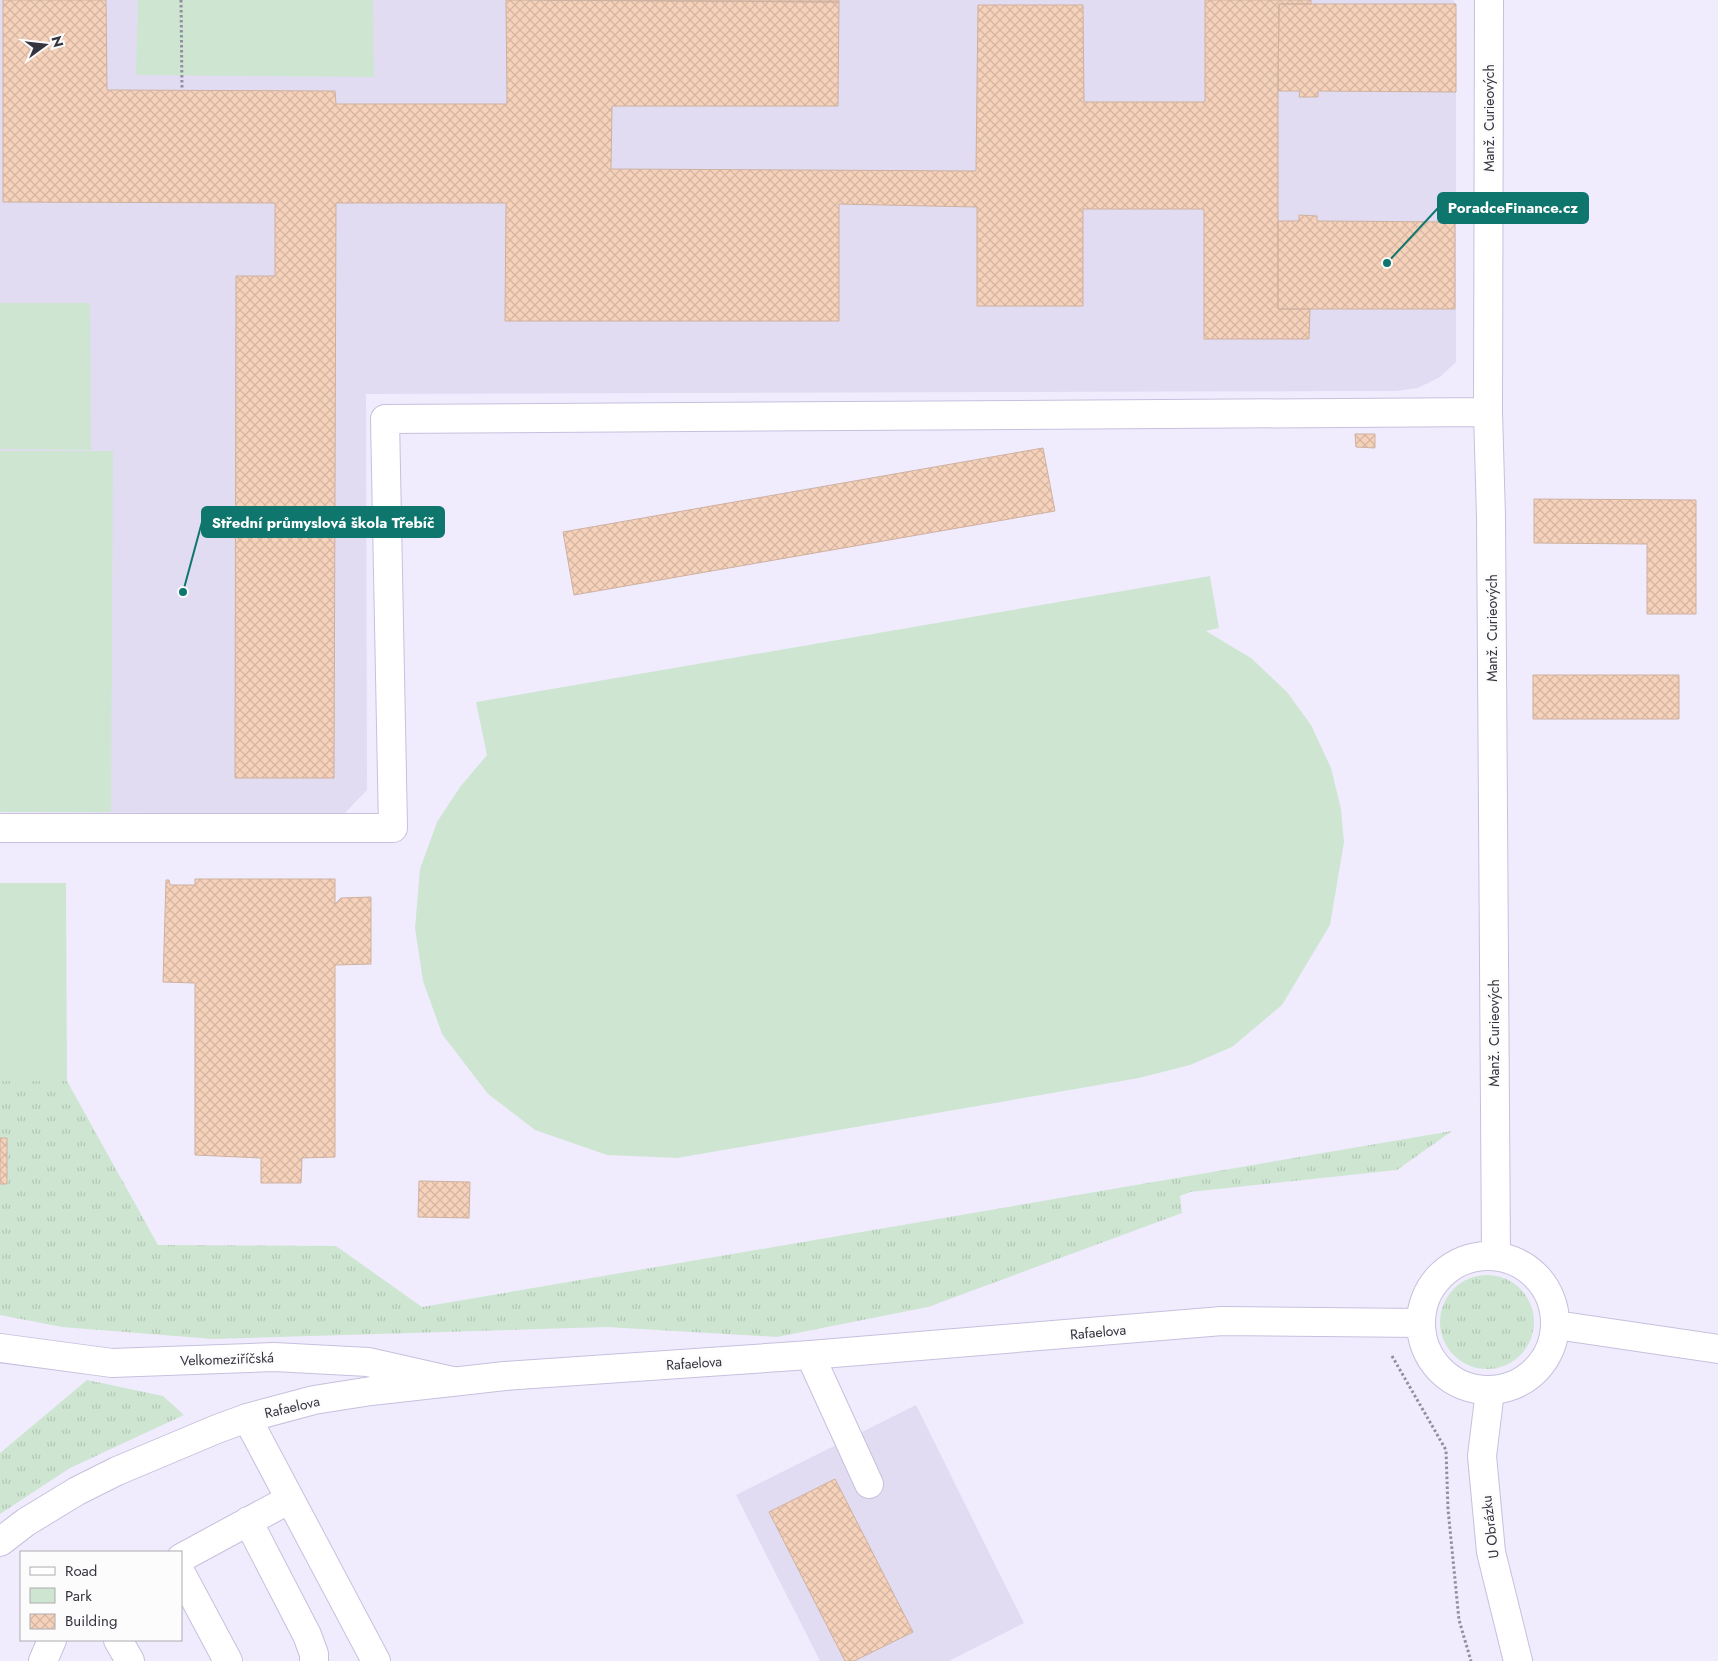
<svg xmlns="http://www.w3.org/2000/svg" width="1718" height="1661" font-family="Jost,sans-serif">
  <defs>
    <pattern id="grass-tufts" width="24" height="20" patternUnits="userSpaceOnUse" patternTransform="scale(1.25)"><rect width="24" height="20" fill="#cee6d1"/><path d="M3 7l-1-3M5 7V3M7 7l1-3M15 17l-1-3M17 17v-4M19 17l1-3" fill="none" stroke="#b2c6b4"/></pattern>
    <pattern id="building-cross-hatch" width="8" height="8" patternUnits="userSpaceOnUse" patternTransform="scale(1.25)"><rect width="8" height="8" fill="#f7d2bb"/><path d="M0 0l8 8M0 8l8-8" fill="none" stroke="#d4b5a2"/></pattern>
  </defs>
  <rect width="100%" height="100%" fill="#f0ecfe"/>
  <path fill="#e1dcf2" d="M0,0H1453L1456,4V362L1440,377L1418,388L1396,391L366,394L367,790L344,814L0,812Z
    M916,1405L1024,1623L949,1661H820L736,1495Z"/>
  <path fill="url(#grass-tufts)" d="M0,1081H67L158,1245L336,1246L422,1307L1452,1131L1397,1170L1190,1192L1180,1196L1182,1213L928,1307L777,1337L607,1327L213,1339L62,1327L0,1315V1184H7V1138H0Z
    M1440 1322a47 47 0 1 1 94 0a47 47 0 1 1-94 0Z
    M87,1380L163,1396L184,1415L70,1468L0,1514V1453Z"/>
  <path fill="#cee6d1" d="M138,0H373L374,77L136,75Z
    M0,303H90L91,450L0,449Z
    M0,451H113L111,812H0Z
    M1210,576L1219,628L1206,631L1251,658L1287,692L1311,725L1331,768L1341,809L1344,842L1330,925L1282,1005L1232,1047L1190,1065L1139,1078L677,1158L607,1155L535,1130L488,1094L442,1034L423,981L415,928L420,869L437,822L460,787L487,755L476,702Z
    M0,883H66L67,1081H0Z"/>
  <path fill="url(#building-cross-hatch)" stroke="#ceb1a0" d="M3,0H106L107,90L335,91L336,104H507L506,0L839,2L838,106H612L611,169L976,171L978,5H1083L1084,102H1205V0H1311V4H1279L1278,91V309H1310L1309,339H1204V209H1083V306H977V207L839,204V321H505L506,203H336L334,778H235L236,276H275V203L3,202Z
    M543,0H839V2Z
    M1279,4H1456V92L1318,91V97H1299L1300,91H1278Z
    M1299,215L1317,216V221L1455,222V309H1278V221H1299Z
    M1355,434H1375V448L1356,447Z
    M1043,448L1055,511L574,595L563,532Z
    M1534,499L1696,500V614H1647V544L1534,543Z
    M1533,675H1679V719H1533Z
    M195,879H335V904L341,898L371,897V964L335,965V1157L302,1158L301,1183H261V1158L195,1155V983L163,982L166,880H169L170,885H195Z
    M0,1138H7V1184H0Z
    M419,1181L470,1182L469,1218L418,1217Z
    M835,1479L913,1632L854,1661H845L769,1512Z"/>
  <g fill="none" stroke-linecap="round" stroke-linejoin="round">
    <defs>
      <path id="minor" d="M1489,0L1488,412L1491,517L1496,1256
        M0,828H393L385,419L1488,412
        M0,1348L112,1363L274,1357L368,1362L452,1381
        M810,1355L869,1484
        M1490,1391L1482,1456L1491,1552L1518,1661
        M247,1418L376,1661
        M248,1521L307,1635L314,1654V1661
        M181,1558L290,1499
        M181,1573L228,1661
        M118,1640L130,1661
        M43,1661L52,1640"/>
      <path id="major" d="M1421 1323a67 67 0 1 1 134 0a67 67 0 1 1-134 0Z
        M1556,1325L1718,1349
        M0,1542L26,1522L77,1491L117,1471L217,1429L247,1418L314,1400L371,1391L505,1376L810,1355L1222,1321L1421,1323"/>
    </defs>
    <use href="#minor" stroke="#c7c0dd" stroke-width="30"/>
    <use href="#major" stroke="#c7c0dd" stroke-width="30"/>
    <path stroke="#928f9d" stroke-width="3" stroke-dasharray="2.5 2.5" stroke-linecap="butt" d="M181,0L182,88
      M1392,1356L1446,1450L1448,1509L1459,1620L1471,1661"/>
    <use href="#minor" stroke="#fff" stroke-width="28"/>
    <use href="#major" stroke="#fff" stroke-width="28"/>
  </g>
  <g text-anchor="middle" stroke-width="5" stroke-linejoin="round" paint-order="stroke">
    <g font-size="14" fill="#35333e" stroke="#fcfcfc">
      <text transform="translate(1489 118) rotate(-90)" y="5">Manž. Curieových</text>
      <text transform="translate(1492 628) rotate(-90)" y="5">Manž. Curieových</text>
      <text transform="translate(1494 1033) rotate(-90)" y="5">Manž. Curieových</text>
      <text transform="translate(1098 1332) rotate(-5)" y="5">Rafaelova</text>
      <text transform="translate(227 1359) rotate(-2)" y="5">Velkomeziříčská</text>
      <text transform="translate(694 1363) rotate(-4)" y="5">Rafaelova</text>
      <text transform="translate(292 1407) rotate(-13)" y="5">Rafaelova</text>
      <text transform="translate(1490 1527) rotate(-97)" y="5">U Obrázku</text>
    </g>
  </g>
  <path fill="none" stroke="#0f766e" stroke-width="2" d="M1387 263L1438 208M183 592L202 522"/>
  <g fill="#0f766e" stroke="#fcfcfc" stroke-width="2">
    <circle cx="1387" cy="263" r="5"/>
    <circle cx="183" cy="592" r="5"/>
  </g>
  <g fill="#0f766e" stroke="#0f766e" stroke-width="2">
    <rect x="1438" y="193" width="150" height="30" rx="5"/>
    <rect x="202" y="507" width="242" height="30" rx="5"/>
  </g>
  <g font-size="15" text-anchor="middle" font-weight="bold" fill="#fff">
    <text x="1513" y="213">PoradceFinance.cz</text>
    <text x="323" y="528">Střední průmyslová škola Třebíč</text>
  </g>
  <rect x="20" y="1551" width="162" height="90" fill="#fcfcfc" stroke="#acacb0"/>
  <rect x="30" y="1567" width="25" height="8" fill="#ffffff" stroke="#acacb0"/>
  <text x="65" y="1576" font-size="15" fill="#35333e">Road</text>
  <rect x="30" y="1588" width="25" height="15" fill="#cee6d1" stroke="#acacb0"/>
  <text x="65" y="1601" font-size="15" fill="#35333e">Park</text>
  <rect x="30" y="1614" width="25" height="15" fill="url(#building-cross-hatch)" stroke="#acacb0"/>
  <text x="65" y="1626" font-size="15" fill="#35333e">Building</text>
  <g transform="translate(45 45) rotate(75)" stroke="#fcfcfc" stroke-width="4" paint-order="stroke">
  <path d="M0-4L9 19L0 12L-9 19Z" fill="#35333e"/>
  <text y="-8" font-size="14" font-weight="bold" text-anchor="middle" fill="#35333e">N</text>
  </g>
</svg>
